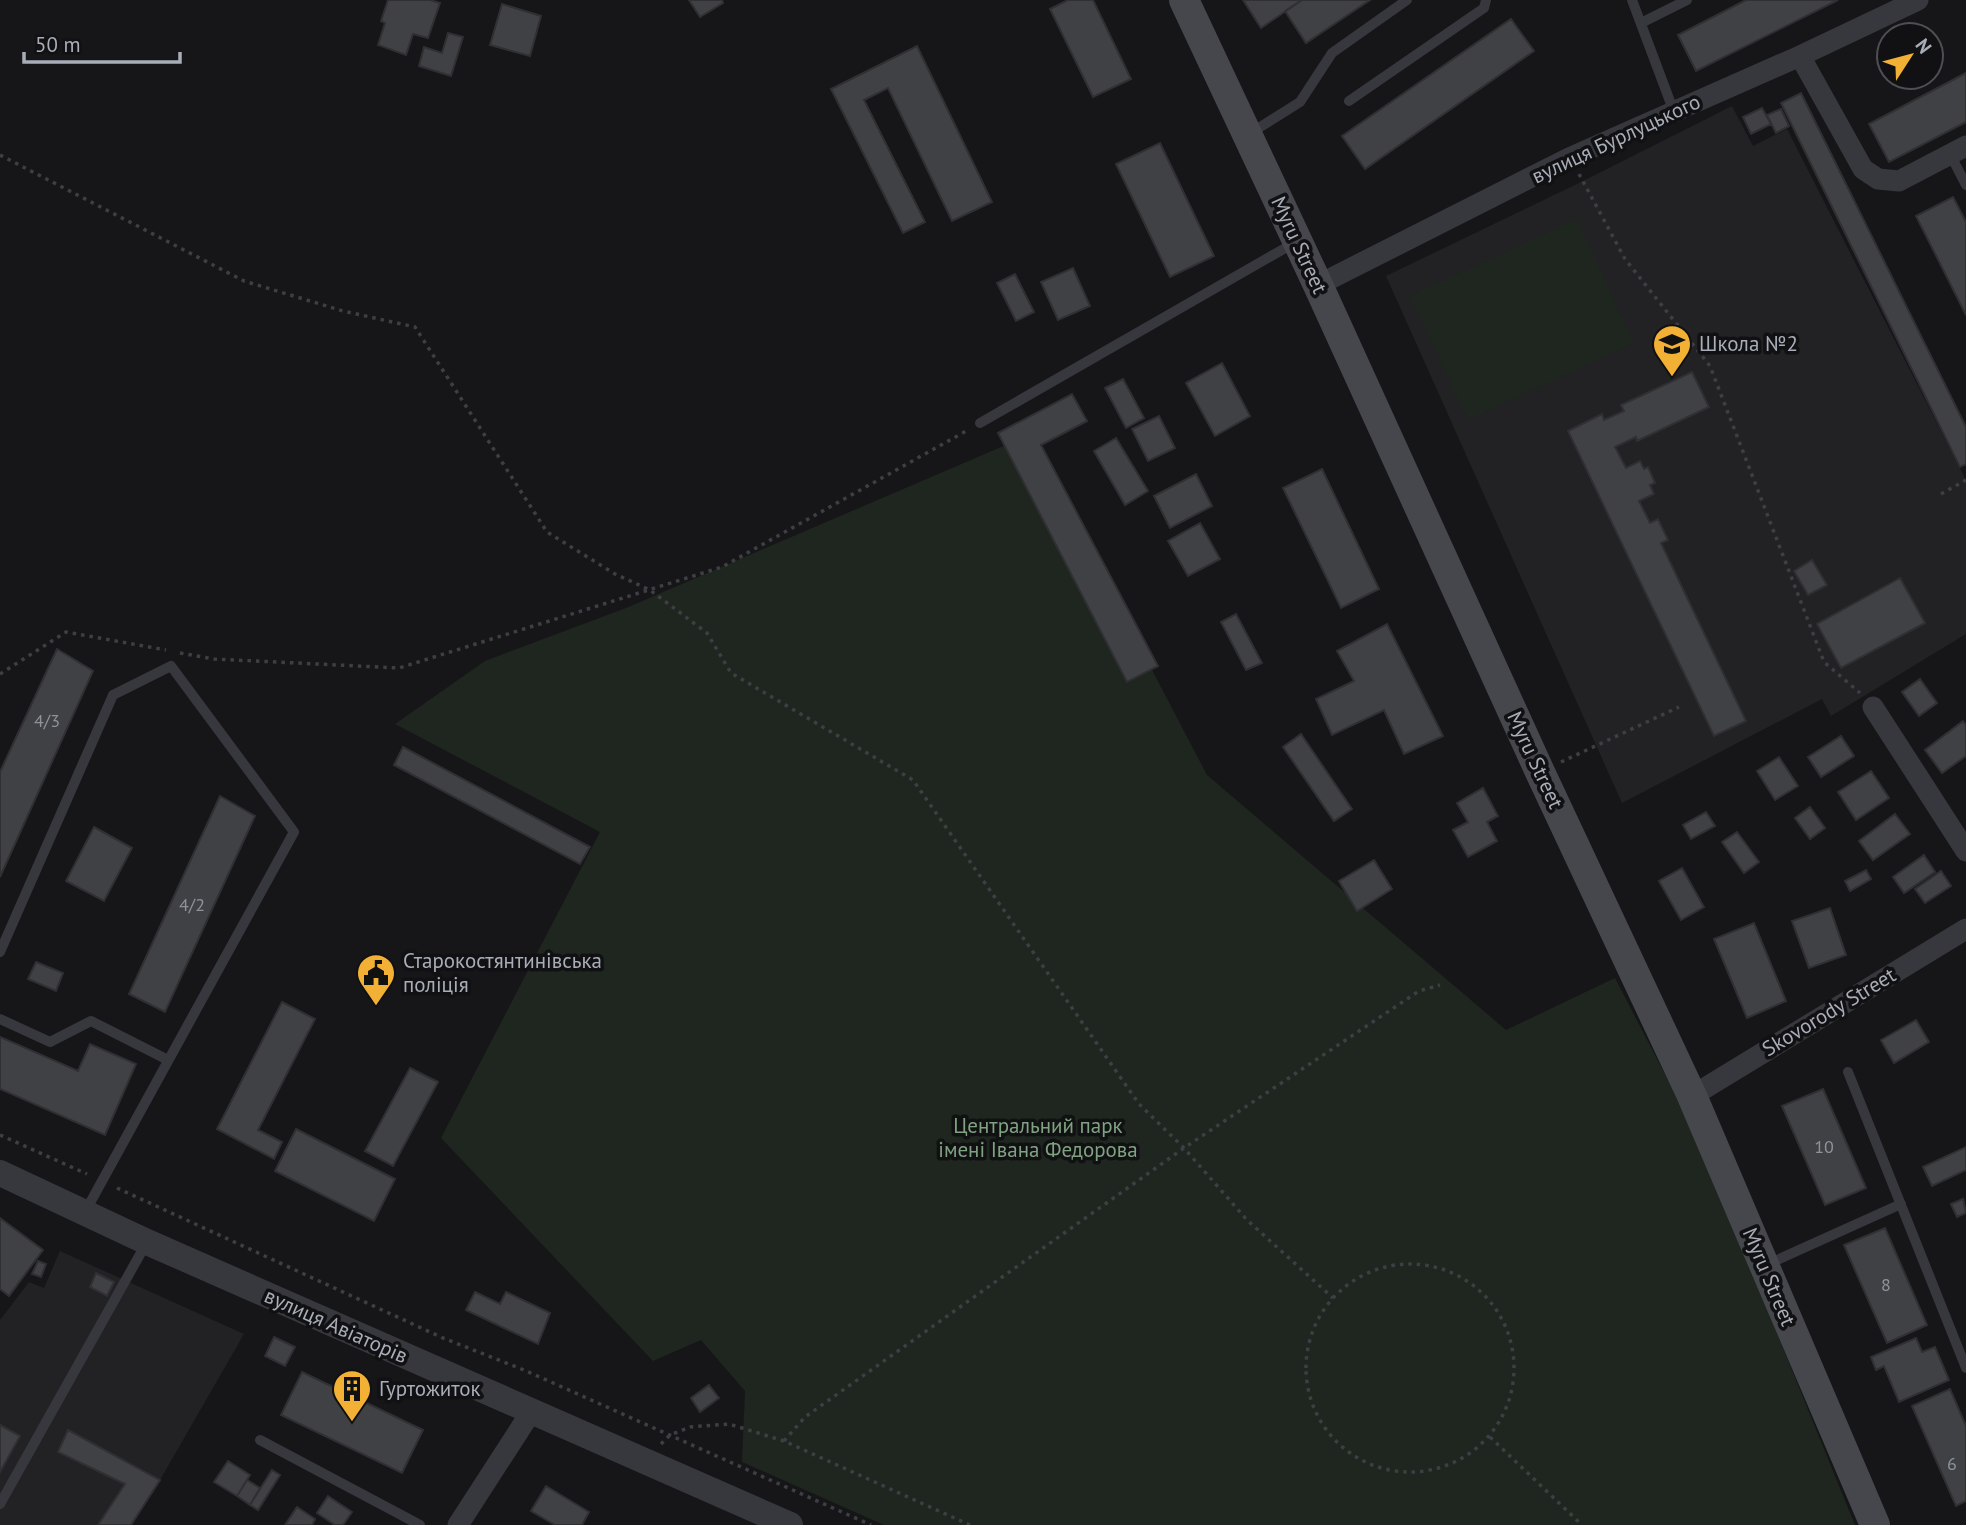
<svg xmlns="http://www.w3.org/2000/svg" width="1966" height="1525" font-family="'PT Sans',sans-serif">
  <rect width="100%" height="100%" fill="#161618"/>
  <path fill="#222225" d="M1732,106L1753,146L1787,129L1966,480V634L1831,716L1822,699L1622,803L1386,276L1583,181Z
    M60,1251L244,1334L160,1480L131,1525H0V1320L29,1282L44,1288Z"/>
  <path fill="#1e261f" d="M1577,219L1634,343L1468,420L1410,296Z
    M1029,435L1207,775L1506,1030L1615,978L1696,1134L1855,1525H884L742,1462L745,1391L701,1340L653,1361L441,1138L600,832L395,724L485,661L626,608Z"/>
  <path fill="#404145" stroke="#303034" stroke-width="2" d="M388,0H430L440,3L428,38L413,34L406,55L378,45L385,23L381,21Z
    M689,0H722L723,3L700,17Z
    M1068,0H1093L1131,79L1093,97L1050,9Z
    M1243,0H1302L1261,28Z
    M1302,0H1370L1306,43L1285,11Z
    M1746,0H1838L1696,71L1678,35Z
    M502,4L541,16L530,56L490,45Z
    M1511,19L1534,51L1365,169L1342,136Z
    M448,33L463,37L451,76L419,66L424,47L442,53Z
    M917,46L992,202L952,221L888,88L864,100L925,222L903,233L831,89Z
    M1966,73V122L1889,162L1869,124Z
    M1801,93L1966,427V464L1960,467L1781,103Z
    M1762,108L1771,124L1751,134L1743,117Z
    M1781,109L1789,126L1776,133L1767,115Z
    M1160,143L1214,256L1170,277L1116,164Z
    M1953,197L1966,222V315L1916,216Z
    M1073,268L1090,306L1058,320L1041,282Z
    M1015,274L1034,312L1016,321L997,283Z
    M1222,363L1250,416L1215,436L1186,383Z
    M1692,372L1709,407L1637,441L1636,437L1615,447L1626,468L1640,461L1644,469L1648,467L1655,483L1650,485L1654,494L1639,501L1650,523L1658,519L1668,540L1661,543L1746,721L1714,736L1568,431L1602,414L1604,420L1624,411L1621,405Z
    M1123,379L1144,418L1126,428L1105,388Z
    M1072,394L1087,421L1041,445L1158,666L1127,682L998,433Z
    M1159,416L1175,448L1148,461L1132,429Z
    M1116,438L1148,491L1125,505L1094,451Z
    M1322,469L1379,589L1341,608L1283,488Z
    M1196,474L1212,506L1170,528L1154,496Z
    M1200,523L1220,559L1188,576L1168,541Z
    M1812,560L1827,585L1808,595L1794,571Z
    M1900,578L1925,623L1841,668L1817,624Z
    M1236,614L1262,663L1246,670L1221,622Z
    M1387,624L1443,736L1404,754L1384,710L1332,735L1316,699L1354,681L1337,651Z
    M57,649L93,671L0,877V772Z
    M1920,679L1937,703L1919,716L1902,692Z
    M1963,721L1966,725V756L1942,773L1925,750Z
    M1301,734L1352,809L1334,821L1283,747Z
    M1841,736L1854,756L1821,777L1808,757Z
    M403,747L590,847L580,864L394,765Z
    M1779,757L1798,786L1775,800L1757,771Z
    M1871,771L1889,798L1856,820L1838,792Z
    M1483,788L1498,816L1487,822L1497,841L1468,857L1453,830L1468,822L1457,803Z
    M220,796L255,816L165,1012L129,994Z
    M1810,807L1825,828L1810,839L1795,818Z
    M1706,812L1715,826L1691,839L1683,825Z
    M1895,814L1910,834L1873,860L1859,841Z
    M94,827L132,848L104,901L66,881Z
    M1737,832L1759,862L1744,873L1722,842Z
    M1924,855L1935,872L1904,893L1893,877Z
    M1374,860L1392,889L1357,911L1339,881Z
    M1682,868L1704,907L1681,920L1659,881Z
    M1866,870L1871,879L1850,891L1845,881Z
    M1941,871L1951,886L1925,903L1915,889Z
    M1830,908L1846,955L1809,968L1792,921Z
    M1754,923L1786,1001L1747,1018L1714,939Z
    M36,962L63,973L56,991L28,979Z
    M282,1002L315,1019L258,1130L282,1142L274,1159L217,1129Z
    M1916,1020L1929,1042L1894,1063L1881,1040Z
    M0,1037L78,1071L90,1044L136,1064L105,1135L0,1089Z
    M410,1068L438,1082L393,1166L365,1151Z
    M1823,1089L1866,1188L1825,1205L1782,1106Z
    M296,1129L395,1179L374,1221L275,1171Z
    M1966,1147V1170L1932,1186L1923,1167Z
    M1963,1199L1966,1213L1957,1217L1951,1204Z
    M0,1218L43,1250L9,1296L0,1289Z
    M1885,1228L1927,1325L1887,1343L1844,1245Z
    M38,1261L46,1264L41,1277L32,1274Z
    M96,1273L114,1282L107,1296L90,1287Z
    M475,1292L500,1304L506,1292L550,1313L538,1344L466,1310Z
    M274,1337L295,1347L285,1366L265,1356Z
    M1916,1338L1922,1352L1935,1347L1949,1380L1899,1402L1884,1366L1876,1370L1871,1357Z
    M302,1372L423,1430L402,1473L281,1415Z
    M709,1385L719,1398L700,1412L691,1398Z
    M1950,1389L1966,1426V1501L1956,1506L1912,1406Z
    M0,1425L20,1436L0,1472Z
    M68,1430L160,1480L131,1525H98L125,1484L58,1452Z
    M228,1461L250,1475L237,1496L214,1482Z
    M272,1470L280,1475L258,1510L250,1505Z
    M247,1480L260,1488L250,1505L237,1496Z
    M546,1486L589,1512L582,1525H555L531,1511Z
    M328,1496L352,1512L343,1525H335L317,1513Z
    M297,1507L315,1519L312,1525H285Z"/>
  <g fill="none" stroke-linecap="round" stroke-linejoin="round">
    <path stroke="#3d3f44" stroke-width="3.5" stroke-dasharray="3.5 5" stroke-linecap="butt" d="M0,155L244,281L343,311L415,327L547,532L615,574L650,590L707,633L731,673L913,780L1139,1104L1184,1148L1247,1220L1333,1298
      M1579,174L1625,259L1710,366L1824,662L1860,693
      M1941,494L1966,480
      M180,653L214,659L399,668L722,567L968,430
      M0,674L66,632L166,650
      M1561,762L1679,707
      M0,1135L87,1174
      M117,1188L443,1338L524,1370L871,1525
      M1306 1368a104 104 0 1 1 208 0a104 104 0 1 1-208 0Z
      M1490,1437L1582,1525
      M784,1441L805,1417L1184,1148L1419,991L1440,985
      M661,1444L670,1435L690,1427L729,1424L784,1441L970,1525"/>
    <path stroke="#37383d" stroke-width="10" d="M1632,0L1674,112
      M1641,23L1687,0
      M1349,101L1484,8L1486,0
      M1249,134L1300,102L1332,53L1407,0
      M1950,154L1966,185
      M980,423L1294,243
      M0,952L113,695L171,666L294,832L85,1212
      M0,1019L50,1042L91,1021L168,1060
      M1848,1072L1966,1368
      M1766,1265L1901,1204
      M260,1440L420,1525
      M0,1504L147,1242"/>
    <path stroke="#37383d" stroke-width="21" d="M1800,56L1863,169L1878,179L1899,181L1966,146
      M1318,285L1569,158L1800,56L1918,0
      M1873,707L1966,851
      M1692,1096L1966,929
      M458,1525L531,1412"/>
    <path stroke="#37383d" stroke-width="26" d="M0,1173L147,1242L790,1525"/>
    <path stroke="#45474d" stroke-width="30" d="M1184,0L1318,285L1540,772L1692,1096L1875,1525"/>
  </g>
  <defs>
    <symbol id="school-pin" viewBox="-11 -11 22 30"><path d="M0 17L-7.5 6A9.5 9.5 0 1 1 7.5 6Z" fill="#f2b134" stroke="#111113"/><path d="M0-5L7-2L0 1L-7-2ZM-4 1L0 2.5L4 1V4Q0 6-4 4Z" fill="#111"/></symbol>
    <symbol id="civic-pin" viewBox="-11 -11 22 30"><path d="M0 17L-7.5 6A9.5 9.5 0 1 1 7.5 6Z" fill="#f2b134" stroke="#111113"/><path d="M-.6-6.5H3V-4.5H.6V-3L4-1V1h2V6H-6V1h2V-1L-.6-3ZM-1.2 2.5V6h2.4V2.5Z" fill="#111"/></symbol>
    <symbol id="building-pin" viewBox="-11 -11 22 30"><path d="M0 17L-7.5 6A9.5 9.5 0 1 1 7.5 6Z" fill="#f2b134" stroke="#111113"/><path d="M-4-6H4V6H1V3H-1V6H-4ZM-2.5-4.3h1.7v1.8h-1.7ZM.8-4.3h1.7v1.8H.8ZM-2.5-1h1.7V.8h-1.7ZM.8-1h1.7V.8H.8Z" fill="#111"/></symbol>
  </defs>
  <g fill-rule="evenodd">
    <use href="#school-pin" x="1650" y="322" width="44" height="60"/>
    <use href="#civic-pin" x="354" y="951" width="44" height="60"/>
    <use href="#building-pin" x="330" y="1367" width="44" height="60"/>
  </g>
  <g text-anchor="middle" stroke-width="7" stroke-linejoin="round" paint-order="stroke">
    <g font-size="18" fill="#8e929b">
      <text x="47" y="727">4/3</text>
      <text x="192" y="911">4/2</text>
      <text x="1824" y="1153">10</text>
      <text x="1886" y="1291">8</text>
      <text x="1952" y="1470">6</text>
    </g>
    <g font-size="21" fill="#a8adb8" stroke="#111113">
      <text transform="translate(1616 139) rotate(-25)" y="7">вулиця Бурлуцького</text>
      <text transform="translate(1299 245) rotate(65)" y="7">Myru Street</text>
      <text transform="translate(1535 760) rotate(65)" y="7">Myru Street</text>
      <text transform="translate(1829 1012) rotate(-31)" y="7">Skovorody Street</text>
      <text transform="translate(1769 1277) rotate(67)" y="7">Myru Street</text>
      <text transform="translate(336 1326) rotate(24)" y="7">вулиця Авіаторів</text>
    </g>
    <g font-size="21" fill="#a8adb8" stroke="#111113" text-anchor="start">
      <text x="1699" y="351">Школа №2</text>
      <text x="403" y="968">Старокостянтинівська<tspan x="403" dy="24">поліція</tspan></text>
      <text x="379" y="1396">Гуртожиток</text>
    </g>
    <g font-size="21" fill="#7fa381" stroke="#111113">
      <text x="1038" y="1133">Центральний парк<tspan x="1038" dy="24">імені Івана Федорова</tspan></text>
    </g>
  </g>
  <g transform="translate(1910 56) rotate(54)"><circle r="33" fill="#111113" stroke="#4d4f55" stroke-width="2"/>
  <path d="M0-5L12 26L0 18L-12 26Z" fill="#f2b134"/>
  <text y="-10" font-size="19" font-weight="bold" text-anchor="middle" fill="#a8adb8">N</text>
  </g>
  <path d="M24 52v10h156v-10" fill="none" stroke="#a8adb8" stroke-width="3.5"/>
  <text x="35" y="52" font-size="21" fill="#a8adb8" stroke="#111113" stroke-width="5" paint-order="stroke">50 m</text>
</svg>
